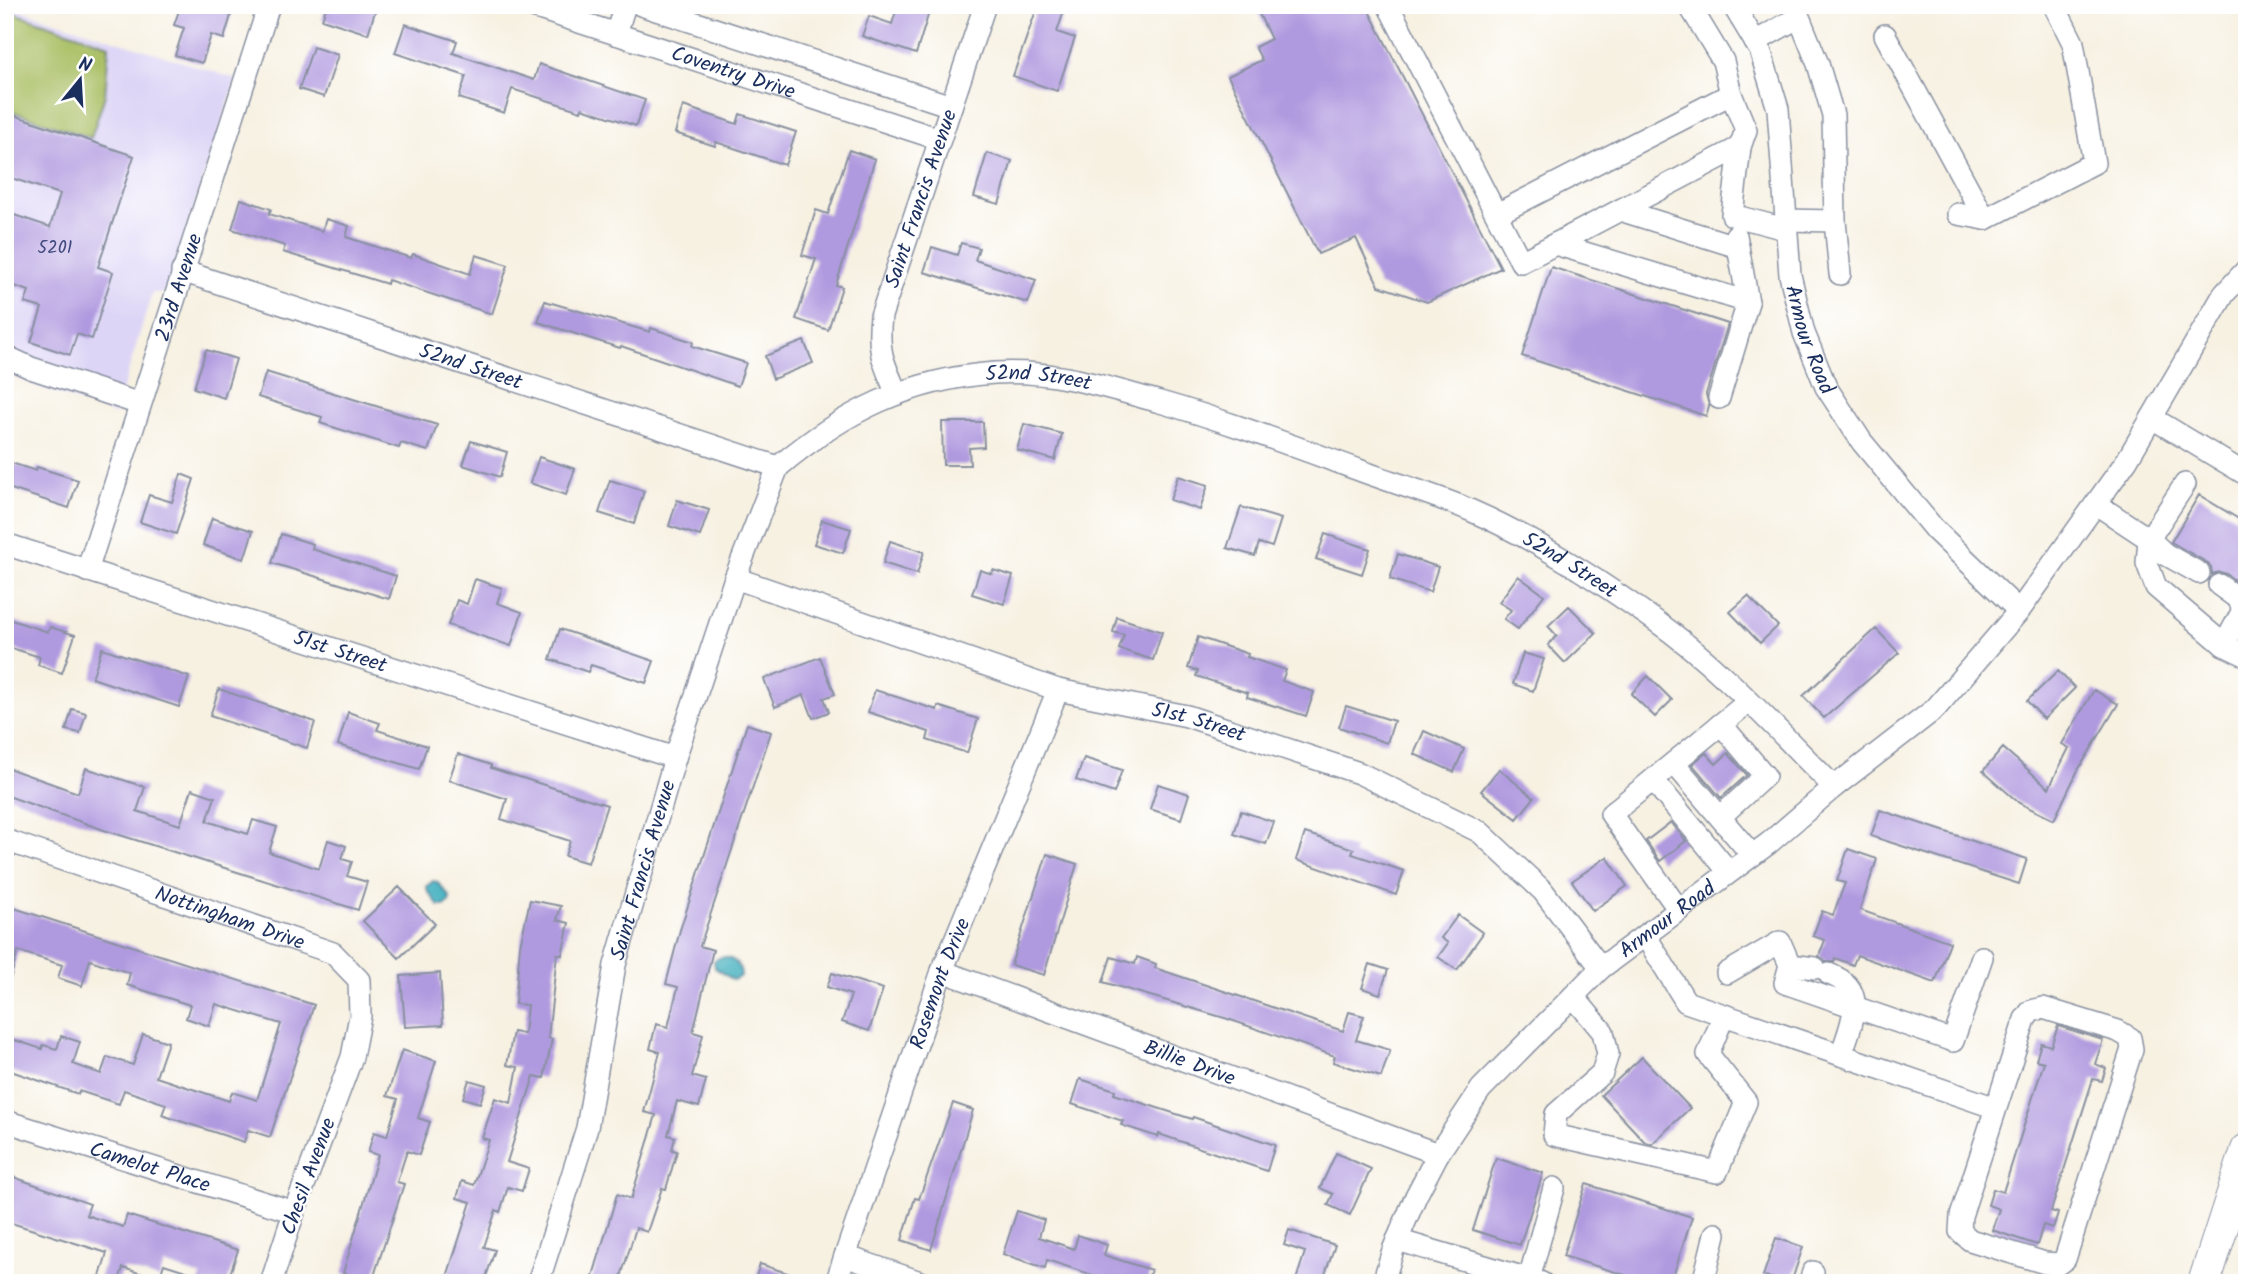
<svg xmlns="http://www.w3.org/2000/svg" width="2252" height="1288" font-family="Kalam,sans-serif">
  <rect width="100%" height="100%" fill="#fff"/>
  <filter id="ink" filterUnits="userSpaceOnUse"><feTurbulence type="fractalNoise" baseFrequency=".0143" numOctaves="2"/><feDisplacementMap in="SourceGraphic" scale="14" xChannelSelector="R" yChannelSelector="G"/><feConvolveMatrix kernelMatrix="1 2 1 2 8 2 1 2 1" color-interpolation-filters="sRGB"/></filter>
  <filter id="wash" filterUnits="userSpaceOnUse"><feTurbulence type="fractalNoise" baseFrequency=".00686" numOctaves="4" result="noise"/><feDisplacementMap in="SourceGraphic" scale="28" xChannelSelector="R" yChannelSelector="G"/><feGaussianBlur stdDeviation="1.57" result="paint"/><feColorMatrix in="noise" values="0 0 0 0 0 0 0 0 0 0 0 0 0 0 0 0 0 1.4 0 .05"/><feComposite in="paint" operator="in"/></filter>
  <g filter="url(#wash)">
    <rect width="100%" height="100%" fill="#f7f1e2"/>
    <path fill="#ddd5f6" d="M5,5L236,79L165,293H152L115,415L5,374Z"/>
    <path fill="#a8be62" stroke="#627660" stroke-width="2" d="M5,10L109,45L105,95L91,138L5,109Z"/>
    <path fill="#41afbd" stroke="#2e6f8e" stroke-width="2" d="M433,881L437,882L450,897L449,903L444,906H439L427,890V886Z
      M721,957C732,957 741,964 741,976L733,980L715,968L714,961Z"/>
    <g id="blocks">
      <path fill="#b09adf" d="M181,5H213L232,12L224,39L211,35L202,63L175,55L184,28L174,25Z
        M327,5H377L368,34L322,19Z
        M898,5H919L930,9L916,54L862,36L869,16L892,24Z
        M1038,5H1066L1057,32L1075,38L1057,91L1013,76Z
        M1274,5H1366L1501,268L1427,302L1379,286L1356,238L1318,254L1228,76L1262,60L1255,47L1271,39L1259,14Z
        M405,24L457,41L453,53L534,80L539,64L645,100L636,126L582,108L581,111L512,89L504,113L459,98L466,76L395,53Z
        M313,47L338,55L324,97L299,89Z
        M683,106L737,124L740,114L796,132L785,165L716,142L715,146L675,133Z
        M5,112L134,156L98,267L113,272L92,339L77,334L70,355L31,342L42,308L25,303L29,291L5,283V212L50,227L60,194L5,176Z
        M849,150L875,159L836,285L842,287L828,330L796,319L816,259L802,255L816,210L828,214Z
        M987,153L1012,161L999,204L974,197Z
        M241,199L271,209L269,214L322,231L326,219L349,226L346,237L411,258L413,254L470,274L476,255L508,265L492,314L388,280L387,284L283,252L285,246L232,229Z
        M961,243L979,248L975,260L1036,280L1028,303L924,272L932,247L957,255Z
        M1551,267L1728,324L1706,394L1709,406L1706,416L1522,356Z
        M545,301L650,332L651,328L693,342L692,346L746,363L738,386L621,346L620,348L538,322Z
        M804,341L813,363L773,379L765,356Z
        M206,350L236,359L224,398L194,388Z
        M266,372L437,425L428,451L401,443L399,448L320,423L322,417L258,397Z
        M942,422H983L984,447L969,448L970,465H943Z
        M1024,424L1062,434L1055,460L1017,450Z
        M471,441L507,452L500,477L463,465Z
        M539,457L575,469L566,495L530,483Z
        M5,461L36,471L37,467L78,480L69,508L5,487Z
        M181,474L194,479L176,534L140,522L149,495L172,502Z
        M1178,476L1208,485L1200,510L1170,500Z
        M610,480L644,491L634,524L599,513Z
        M2199,495L2247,524V589L2226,574L2220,572L2212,574L2211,567L2206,562L2171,542Z
        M677,500L709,510L700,536L669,526Z
        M1241,507L1281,519L1272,547L1259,543L1255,556L1227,548Z
        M212,518L253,531L244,559L203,545Z
        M822,520L851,529L843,553L814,544Z
        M281,534L313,544L312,549L396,576L389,599L272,563Z
        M1325,534L1370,549L1362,574L1316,559Z
        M890,541L924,552L917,574L883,563Z
        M1398,554L1438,567L1430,592L1390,579Z
        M980,570L992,574L993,570L1013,576L1004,604L972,594Z
        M1518,576L1544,595L1518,629L1504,619L1511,610L1499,602Z
        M475,579L502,588L497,603L522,612L511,646L448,625L457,600L467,604Z
        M1748,596L1778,626L1760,643L1730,612Z
        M1569,606L1596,633L1565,663L1548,645L1557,636L1548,626Z
        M1117,617L1162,632L1153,660L1119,649L1124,635L1113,632Z
        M5,618L48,632L50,627L75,635L62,673L38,665L40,657L5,646Z
        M560,629L654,661L646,683L591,665L588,672L550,659Z
        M1876,629L1899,653L1824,718L1803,696Z
        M1198,637L1248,654L1247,657L1286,670L1282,681L1314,692L1306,716L1247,697L1248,693L1196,676L1198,671L1188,668Z
        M102,648L189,677L179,707L92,678Z
        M1523,653L1544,659L1533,691L1513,684Z
        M820,657L835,694L824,698L829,712L813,718L804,695L775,707L764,679Z
        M2058,671L2075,688L2044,719L2027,701Z
        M1648,676L1672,700L1655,717L1631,694Z
        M219,689L315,722L307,748L210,716Z
        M875,690L937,710L938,706L978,719L967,753L927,740L929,732L868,712Z
        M2094,690L2118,704L2077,772L2054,820L2019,803L1983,771L2003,748L2049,788L2069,748L2062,744Z
        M1346,706L1394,721L1387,743L1339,727Z
        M72,709L86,713L80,733L66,730Z
        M348,712L380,723L377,730L427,746L419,769L338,745Z
        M747,724L771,732L700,946L713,950L693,1032L703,1035L692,1076L706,1080L699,1107L677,1101L668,1135L675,1137L672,1150L677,1151L666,1189L662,1188L647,1232L636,1228L619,1283H591L617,1194L631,1199L656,1115L644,1112L660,1052L650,1049L656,1024L668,1027L678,987L666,984L680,930Z
        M1424,731L1464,749L1454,772L1414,754Z
        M1706,753L1716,764L1728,753L1747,775L1721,798L1692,764Z
        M458,754L491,765V768L607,805L588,863L565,856L570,841L501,819L507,799L449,780Z
        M1084,758L1122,770L1114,793L1076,780Z
        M5,767L78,793L86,768L145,787L137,811L180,825L192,789L215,797L207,821L248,834L253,820L277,827L269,852L319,869L328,840L346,846L342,859L352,862L347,876L367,882L358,910L104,830L5,795Z
        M1499,769L1534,798L1517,819L1481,791Z
        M1158,784L1189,794L1181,819L1150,809Z
        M1880,810L2027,859L2019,884L1871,836Z
        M1241,811L1274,822L1266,844L1234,834Z
        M1671,822L1686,841L1660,861L1646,841Z
        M1305,833L1354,849L1352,854L1404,871L1396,895L1296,860Z
        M1848,849L1877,859L1860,910L1950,942L1935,983L1857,955L1853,965L1835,958L1834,962H1826L1819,956L1825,940L1813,936L1822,911L1833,915L1845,883L1837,881Z
        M1047,854L1077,864L1044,975L1011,965Z
        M1607,857L1627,886L1593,911L1572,881Z
        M399,887L435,924L399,958L363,921Z
        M530,900L561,906L557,920L569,923L562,955L557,954L548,1038L552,1039L544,1078L534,1076L507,1162L529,1169L522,1191L508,1187L500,1212L496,1210L484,1247L495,1250L484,1283H445L471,1202L457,1198L462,1181L474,1185L489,1140L482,1138L495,1098L511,1103L518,1067L507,1065L513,1032L524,1034L527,1005L515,1004L520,946Z
        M8,906L314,1005L270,1137L248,1130L244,1142L162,1115L166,1104L124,1090L119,1104L79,1091L78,1094L5,1069V1037L42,1049L43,1045L57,1049L61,1036L80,1042L73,1064L101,1074L107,1057L133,1065L143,1034L168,1042L156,1077L229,1101L232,1092L257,1100L281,1024L216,1004L209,1026L186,1018L190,1005L127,985L130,973L90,960L82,986L58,978L62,965L18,951L9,983L5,982V914Z
        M1458,915L1483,933L1457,970L1438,957L1448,943L1441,938Z
        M1111,957L1135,964L1137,957L1156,964L1155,968L1343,1031L1349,1012L1364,1016L1356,1040L1390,1050L1381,1077L1333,1062L1335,1056L1228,1019L1103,982Z
        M1370,964L1388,970L1380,994L1362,988Z
        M440,973L443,1025L405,1027L401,976Z
        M832,973L883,989L869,1031L842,1022L851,995L827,987Z
        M2058,1026L2103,1040L2095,1064L2106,1068L2102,1081L2093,1079L2051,1211L2058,1213L2053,1228L2043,1225L2037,1245L1992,1230L1999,1209L1988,1205L1993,1189L2003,1192L2044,1062L2036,1060L2041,1043L2051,1046Z
        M402,1050L436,1061L418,1118L430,1122L419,1155L407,1151L397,1182L404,1184L372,1282L343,1273L378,1155L368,1152L374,1132L387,1136L398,1099L387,1096Z
        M1642,1057L1690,1108L1652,1144L1645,1142L1601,1095Z
        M1080,1079L1115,1090L1114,1094L1192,1119L1193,1117L1275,1145L1267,1171L1159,1134L1158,1137L1121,1125L1123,1121L1072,1104Z
        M469,1080L486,1085L480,1103L463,1098Z
        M953,1103L973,1110L931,1250L902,1240L915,1198L919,1199Z
        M1336,1153L1371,1169L1350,1215L1328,1205L1333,1194L1320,1188Z
        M1496,1158L1543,1173L1520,1245L1473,1230Z
        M5,1174L90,1204L86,1215L123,1227L127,1215L238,1250L227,1283H199L201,1276L164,1264L159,1279L123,1268L118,1283H98L107,1253L5,1221Z
        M1586,1184L1692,1217L1671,1283H1651L1563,1256Z
        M1017,1211L1044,1220L1039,1237L1074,1249L1078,1235L1107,1245L1104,1255L1151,1270L1146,1283H1117L1047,1260L1045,1268L1003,1254Z
        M1289,1230L1335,1245L1322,1283H1305L1296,1280L1305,1252L1284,1245Z
        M1776,1238L1803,1247L1791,1283L1763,1276Z
        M760,1264L808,1280L807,1283H754Z"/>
    </g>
  </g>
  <g filter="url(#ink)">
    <use href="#blocks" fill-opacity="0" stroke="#8990a0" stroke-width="2"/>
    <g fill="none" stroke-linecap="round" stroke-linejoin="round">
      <defs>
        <g id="minor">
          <path id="s1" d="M527,5L939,139"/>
          <path d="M641,5L951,106"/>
          <path d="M1388,5L1521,262L1740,147L1732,215L1785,229"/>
          <path d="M1689,5L1723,61L1731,94"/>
          <path id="s2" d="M1733,5L1760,50L1778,109L1790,275L1804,333L1826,387L1862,442L1935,530L2019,611"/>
          <path d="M616,34L625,5"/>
          <path d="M1885,35L1985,219"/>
          <path d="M1755,42L1799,17L1818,64L1833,115L1835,221L1785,220"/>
          <path d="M1620,210L1738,247"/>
          <path d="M1497,214L1731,94L1746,130L1740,147"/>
          <path d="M1958,214L1985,219L2094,163L2073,43L2054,5"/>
          <path d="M1835,221L1840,274"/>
          <path d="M1736,235L1748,302"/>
          <path d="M1555,244L1748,302L1719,398"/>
          <path id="s3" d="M182,271L778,467C843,412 909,379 995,373C1052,369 1105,387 1160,402C1227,421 1293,446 1359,470C1396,484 1436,495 1472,511C1536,539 1596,579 1653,619C1720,666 1776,729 1834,787"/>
          <path d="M5,356L31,368L140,404"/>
          <path id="s4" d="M897,394C883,362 877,351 881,316L985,5"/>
          <path d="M2152,418L2247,475"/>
          <path d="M2185,484L2149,539L2165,554L2199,573"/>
          <path d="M2096,504L2149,539L2147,563L2156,587L2224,645L2247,656"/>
          <path id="s5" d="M5,544L675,758"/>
          <path id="s6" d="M87,571L269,5"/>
          <path id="s7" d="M735,578L1058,690L1187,716L1359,773L1480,832L1543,891L1601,968"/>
          <path d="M2219,585L2241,601L2242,612L2224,645"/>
          <path d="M1674,763L1752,855"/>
          <path d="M1653,780L1729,872"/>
          <path d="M1720,817L1765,776L1721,724"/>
          <path id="s8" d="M5,840L333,953L359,980L360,1016L352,1057L294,1212L271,1283"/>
          <path d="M1679,910L1611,814L1748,702"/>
          <path d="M1645,935L1686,1002L1996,1108L2025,1019L2031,1011L2043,1008L2118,1031L2130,1038L2132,1049L2065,1259L2058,1264L2045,1263L1970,1240L1960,1231L1961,1216L1996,1108"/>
          <path d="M1790,965L1815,968"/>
          <path id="s9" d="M942,971L1438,1154"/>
          <path d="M1727,973L1780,942L1790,965L1785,983L1953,1041L1982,957"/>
          <path d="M1829,974C1870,989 1851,1024 1841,1055"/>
          <path d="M1573,996L1603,1032L1608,1054L1602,1073L1556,1114L1554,1135L1717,1172L1746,1102L1708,1054L1724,1015"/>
          <path id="s10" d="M5,1121L294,1212"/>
          <path d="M1397,1240L1542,1283"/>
          <path d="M845,1256L923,1283"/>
          <path d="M1529,1279L1554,1188"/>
          <path id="s11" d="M538,1283L587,1128L615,965L675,758L735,578L778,467"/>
          <path id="s12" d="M836,1283L942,971L1058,690"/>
          <path id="s13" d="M1383,1283L1393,1250L1416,1196L1438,1154L1481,1089L1601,968L1769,843L1834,787L1935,709L2019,611L2127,460L2224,294L2247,269"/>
          <path d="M1703,1283L1715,1234"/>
          <path d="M1809,1283L1813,1272"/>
        </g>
        <path id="highway" d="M2204,1283L2247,1150"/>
      </defs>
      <use href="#minor" stroke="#8990a0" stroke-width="24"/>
      <use href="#highway" stroke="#8990a0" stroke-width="34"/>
      <use href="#minor" stroke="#fff" stroke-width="21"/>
      <use href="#highway" stroke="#fff" stroke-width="32"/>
    </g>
  </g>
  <g text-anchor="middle" stroke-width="5" stroke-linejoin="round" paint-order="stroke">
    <g font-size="18" fill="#404a7e">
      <text x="55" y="253">5201</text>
    </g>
    <g font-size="21" fill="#1b2f5e" stroke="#fff">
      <text dy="7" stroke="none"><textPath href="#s1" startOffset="217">Coventry Drive</textPath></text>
      <text dy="7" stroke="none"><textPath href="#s4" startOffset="205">Saint Francis Avenue</textPath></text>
      <text dy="7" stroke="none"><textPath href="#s6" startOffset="298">23rd Avenue</textPath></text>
      <text dy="7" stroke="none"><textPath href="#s2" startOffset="348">Armour Road</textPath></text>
      <text dy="7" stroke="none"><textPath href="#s3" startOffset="304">52nd Street</textPath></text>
      <text dy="7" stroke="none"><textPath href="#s3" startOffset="912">52nd Street</textPath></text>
      <text dy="7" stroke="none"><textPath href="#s3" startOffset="1479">52nd Street</textPath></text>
      <text dy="7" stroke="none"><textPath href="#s5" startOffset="352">51st Street</textPath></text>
      <text dy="7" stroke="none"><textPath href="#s7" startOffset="486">51st Street</textPath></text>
      <text dy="7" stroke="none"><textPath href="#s11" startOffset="427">Saint Francis Avenue</textPath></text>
      <text dy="7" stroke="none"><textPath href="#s8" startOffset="238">Nottingham Drive</textPath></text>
      <text dy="7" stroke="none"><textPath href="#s13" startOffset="471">Armour Road</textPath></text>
      <text dy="7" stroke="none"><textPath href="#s12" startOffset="317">Rosemont Drive</textPath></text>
      <text dy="7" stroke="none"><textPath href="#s9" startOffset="264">Billie Drive</textPath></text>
      <text dy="7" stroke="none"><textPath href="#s10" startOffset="152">Camelot Place</textPath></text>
      <text transform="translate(308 1176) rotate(-70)" y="7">Chesil Avenue</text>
    </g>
  </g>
  <rect width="2252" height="1288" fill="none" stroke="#fff" stroke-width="28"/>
  <g transform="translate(80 80) rotate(18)" stroke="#ffffff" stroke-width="5" paint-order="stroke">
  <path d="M0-5L12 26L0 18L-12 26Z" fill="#1b2f5e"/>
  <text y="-10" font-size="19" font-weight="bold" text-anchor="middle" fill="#1b2f5e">N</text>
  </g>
</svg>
